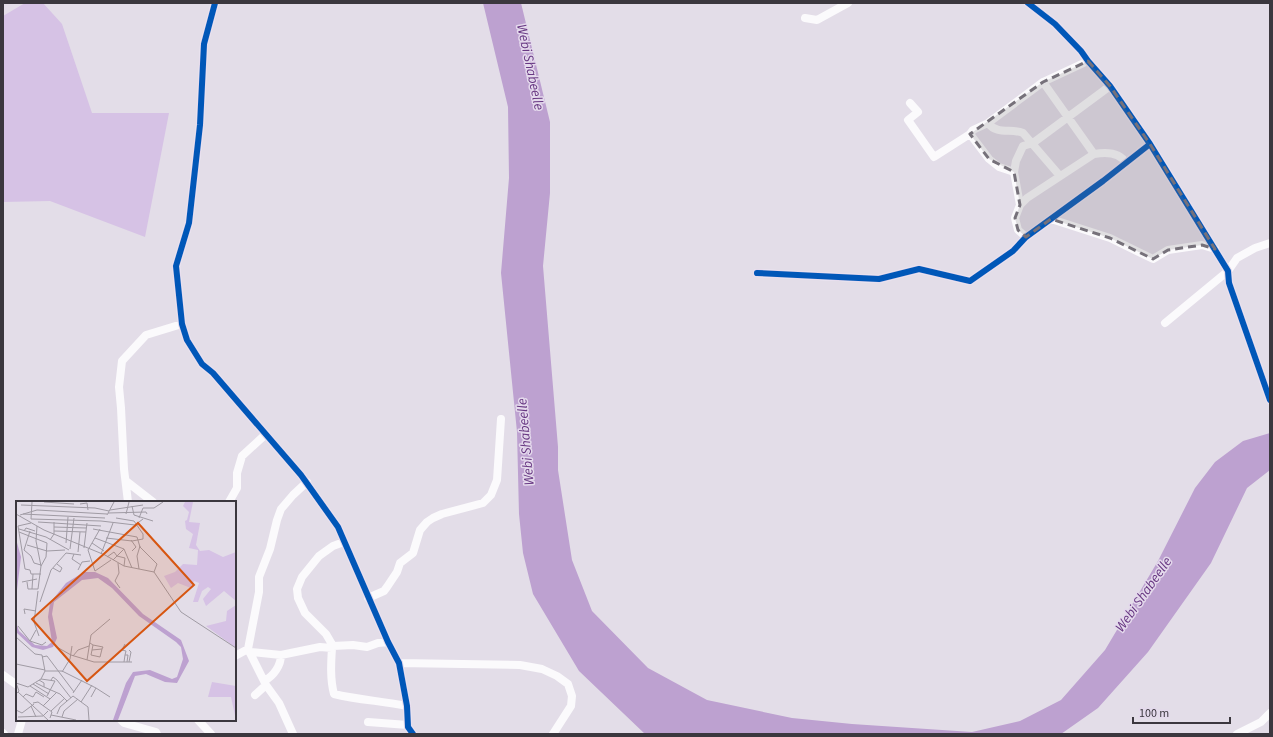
<svg xmlns="http://www.w3.org/2000/svg" width="1273" height="737" font-family="'Source Sans 3',sans-serif">
  <rect width="100%" height="100%" fill="#e3dde8"/>
  <path fill="#d6c2e5" d="M25,3H43L62,24L92,113H169L145,237L50,201L3,202V16Z"/>
  <path fill="#bda1d0" d="M483,3H521L550,122V193L543,266L558,447V470L572,560L592,611L648,668L707,700L792,718L852,724L972,732L1020,721L1061,700L1105,650L1158,561L1195,488L1215,462L1243,441L1270,433V470L1247,488L1211,563L1148,652L1098,708L1061,734H645L579,671L533,594L523,553L519,514L517,432L501,273L509,178L508,107Z"/>
  <g fill="none" stroke-linecap="round" stroke-linejoin="round">
    <path stroke="#fbfafc" stroke-width="8" d="M215,3L204,44L200,125L189,223L176,266L182,324L187,340L202,364L213,373L301,475L338,527L388,642L399,663L407,706L408,727L413,734
      M1028,3L1055,24L1081,51L1088,61L1110,86L1150,144L1228,271L1229,283L1270,400
      M805,18L817,20L848,3
      M1043,82L1088,61
      M910,103L918,112L908,120L934,157L970,134
      M988,123L973,130L970,134L989,159L999,167L1014,172L1020,205
      M1094,154C1105,152 1119,151 1126,163
      M1014,172L1016,161L1023,146L1033,143L1110,86
      M1051,219L1110,238L1153,259L1168,250L1202,245L1215,249
      M1026,237L1018,230L1015,218L1020,205L1027,198L1094,154L1043,82L988,123C997,135 1011,128 1023,133L1060,176
      M757,273L879,279L919,269L970,281L1013,251L1026,237L1103,181L1150,144
      M1165,323L1228,271L1237,258L1255,248L1270,243
      M126,481L153,502
      M128,502L124,469L121,408L119,387L122,361L146,335L182,324
      M229,502L237,488V473L242,456L266,434
      M368,598L384,591L387,587L397,572L400,563L413,553L420,530L427,522L433,518L442,514L483,503L491,495L497,480L501,419
      M333,646L326,634L305,613L298,598L297,589L302,577L319,556L333,546L344,542
      M332,648C331,663 330,679 334,694C358,700 383,701 407,706
      M251,652L281,655L320,647L332,648L333,646L353,645L367,647L378,643L388,642
      M235,656L248,649
      M399,663L520,665L542,669L557,676L568,684L572,696L571,706L553,734
      M3,675L17,685
      M264,681C274,676 281,665 281,655
      M255,695L266,685
      M121,720L124,723L156,732L157,734
      M198,720L211,734
      M368,722L408,725
      M3,733L4,734
      M18,734L22,720
      M293,734L279,703L266,685L248,649L259,592V577L270,549L277,520L281,509L293,495L307,482
      M1237,734L1261,722L1270,713"/>
    <defs>
      <path id="cycleway" d="M215,3L204,44L200,125L189,223L176,266L182,324L187,340L202,364L213,373L301,475L338,527L388,642L399,663L407,706L408,727L413,734
        M1028,3L1055,24L1081,51L1088,61L1110,86L1150,144L1228,271L1229,283L1270,400
        M757,273L879,279L919,269L970,281L1013,251L1026,237L1103,181L1150,144"/>
    </defs>
    <use href="#cycleway" stroke="#e4d9ec" stroke-width="8"/>
    <use href="#cycleway" stroke="#0057b8" stroke-width="6"/>
  </g>
  <path fill="#76717a" fill-opacity="0.2" stroke="#76717a" stroke-width="3" stroke-dasharray="8 5" stroke-linejoin="round" d="M1088,61L1110,86L1150,144L1215,249L1202,245L1168,250L1153,259L1110,238L1051,219L1026,237L1018,230L1015,218L1020,205L1014,172L989,159L970,134L1043,82Z"/>
  <g text-anchor="middle" stroke-width="3" stroke-linejoin="round" paint-order="stroke">
    <g font-size="14" font-style="italic" fill="#673782" stroke="#e4d9ec">
      <text transform="translate(531 67) rotate(78)" y="5">Webi Shabeelle</text>
      <text transform="translate(525 442) rotate(-95)" y="5">Webi Shabeelle</text>
      <text transform="translate(1143 594) rotate(-55)" y="5">Webi Shabeelle</text>
    </g>
  </g>
  <g transform="translate(16 501)">
    <rect width="220" height="220" fill="#e3dde8"/>
    <path d="M169,1H177L173,21L184,22L180,44L184,50L193,49L207,56L220,51V100L208,90L190,105L187,98L195,88L192,86L186,90L182,101H177L183,82L178,80L175,87L162,82L155,87L148,75L159,71L167,63L181,64L182,49L173,47L177,33L170,28L169,20L171,19L173,11L167,5ZM220,104V147L190,125L210,120L211,110ZM196,181L220,185V219L215,196H192Z" fill="#d6c2e5"/>
    <path d="M0,38L5,56L0,97ZM68,71H79L92,77L127,113L165,139L173,160L161,182L149,181L130,173L119,175L102,219H97L110,182L117,171L134,169L156,178L161,176L167,158L165,146L160,141L123,115L96,87L82,77L66,79L38,101L36,113L41,137L37,146L27,149L16,146L0,131V121L3,130L19,144L31,145L36,141L32,116L34,102L50,82Z" fill="#bda1d0"/>
    <path fill="none" stroke="#a09ba4" stroke-width="1" d="M16,1L15,18L85,20L119,24L127,18M28,1L58,3M64,3L71,2L72,9M5,4L79,7M116,5L118,14L137,20M79,7L93,10M94,9L127,4M92,12L130,11L131,13M0,13L28,29L89,54L108,65L138,71L165,111L220,147M7,13L89,17M110,13L113,1M4,14L21,9L91,13M91,14L98,1M123,17L127,7H138L147,1M22,21L85,25M15,22L2,25L9,68L14,69L15,73H25M21,25L20,40L25,65L22,88M38,26L70,27M3,28L30,36L53,49M77,28L121,36L124,46L141,63L138,71M8,30L10,27L19,30M14,30L8,49L15,55L18,62L25,64M38,30L70,31M3,31L31,42L30,56L25,65M79,37L108,48L116,67M90,37L116,40L127,38V33L118,20L100,17M34,39L38,33V21M115,39L120,46L116,50M50,42L52,16M76,42L88,50M11,44L31,50L49,49M68,47L71,22M54,48L58,17M72,49L84,28M72,49L79,70L95,59M62,51L64,31M58,53L56,58L65,64M85,53L97,22M101,55L109,57L108,65M91,56L98,51L101,55M97,59L108,48M102,62L103,72L99,80L104,87M37,67L44,71L46,67L41,63M123,68L121,55L124,45M62,69L66,61L74,60M6,81L21,78M11,81L12,88H22M16,88L17,73M22,90L18,121L23,135M24,101L35,69L50,52L65,54M9,113L8,108L20,110M2,125L14,140L26,144L30,141M0,136L19,153L26,154L29,170L25,178L12,186L0,182M14,140L20,129M74,142L77,144L75,154L84,156L86,148L76,149M77,144L87,146L86,148M39,145L55,154L78,161H116M113,149L115,151L113,161M109,154L110,150L106,149L109,143M57,155L62,149L73,145M26,156L31,155L58,191M71,159L75,134L94,118M108,161L109,154H112L111,161M0,163L29,169M29,170H46L80,187M46,171L54,158L56,145M25,178L39,180L31,195M35,179L37,176L41,179L55,197M20,182L28,186V182L23,179M17,183L33,193M14,185L34,198M28,186L44,193L51,200M2,191L32,219M57,192L66,179M0,193L3,190L0,182M7,196L10,193L17,196L20,191L28,196M75,196L80,187L94,196M65,201L76,184M17,202L22,201L36,211L34,217M15,205L20,216M27,205L40,192M0,209L6,212L18,203M35,210L49,197M41,213L44,206L57,195L72,206L73,219M35,214L60,219M2,216L27,215L32,210M46,216L48,210L62,198"/>
    <path fill="#d75611" fill-opacity="0.15" stroke="#d75611" stroke-width="2" d="M122,22L178,84L71,180L16,118Z"/>
    <rect width="220" height="220" fill="none" stroke="#3b373e" stroke-width="2"/>
  </g>
  <rect width="1273" height="737" fill="none" stroke="#3b373e" stroke-width="8"/>
  <path d="M1133 717v6h97v-6" fill="none" stroke="#3b373e" stroke-width="2"/>
  <text x="1139" y="717" font-size="12" fill="#3b373e" stroke="#e4d9ec" stroke-width="3" paint-order="stroke">100 m</text>
</svg>
